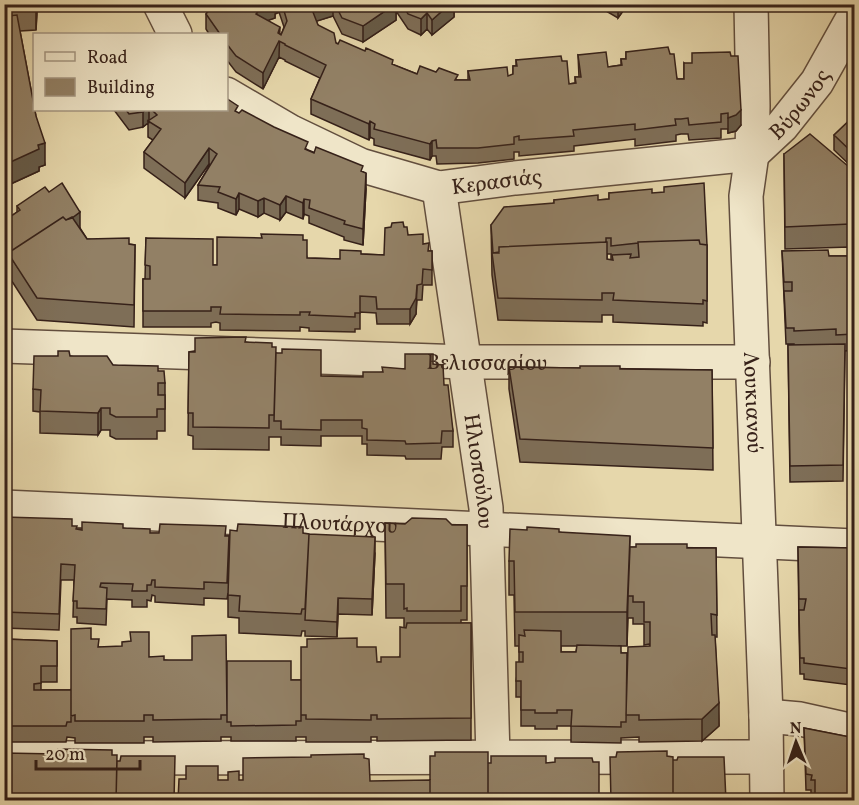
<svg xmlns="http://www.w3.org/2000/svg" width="859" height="805" font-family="Vollkorn,serif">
  <rect width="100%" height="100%" fill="#e6d7ab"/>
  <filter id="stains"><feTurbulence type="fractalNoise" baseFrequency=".00333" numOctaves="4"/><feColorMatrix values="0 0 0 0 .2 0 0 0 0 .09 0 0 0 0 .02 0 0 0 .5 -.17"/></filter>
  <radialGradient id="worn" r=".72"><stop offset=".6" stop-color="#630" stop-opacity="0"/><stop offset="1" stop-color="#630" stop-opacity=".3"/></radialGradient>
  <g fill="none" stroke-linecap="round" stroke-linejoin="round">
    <defs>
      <g id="minor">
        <path d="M160,4L175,34"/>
        <path id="s1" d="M751,4L753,106L752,154L746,196L766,716L767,800"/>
        <path id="s2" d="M226,94L291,132L360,165L439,188L515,178L752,154L782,126L817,82L854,16"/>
        <path id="s3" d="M439,188L486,508L493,757"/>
        <path id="s4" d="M4,346L465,362H753"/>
        <path id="s5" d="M4,507L854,546"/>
        <path d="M766,716L800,719L854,731"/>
        <path d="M4,758L766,757"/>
      </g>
    </defs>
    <use href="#minor" stroke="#624e3e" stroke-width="36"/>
    <use href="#minor" stroke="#efe5c8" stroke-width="33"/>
  </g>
  <path fill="#7e6e57" stroke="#362119" stroke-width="1.5" fill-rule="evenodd" d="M4,4H37L36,30L20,31L45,165L39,167V171L4,187Z
    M213,4H457V7L454,10V17L432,35L427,29L421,35L408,29L396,11V20L363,42L342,34L333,16L316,21L318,25L336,43L417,74L458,80H468V71L508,76L513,75V66H516V60L562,61L569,84L575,83V77H579L578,55L608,67L621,65V59H626V52L670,54L677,79H684V63L741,125L736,131L728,133V129H721V138L689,140L688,134H681L676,135V141L635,146V139L574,146V151L519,156V152H514V159L478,163L437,164L436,156H432L430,160L374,145V139L370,137L369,140L311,114V99L320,78L285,61V60L279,57L263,89L236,72L226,59V34H209L206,29V14ZM279,12L284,27L281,35L268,20L275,18V14Z
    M594,4H628L618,18Z
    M653,4H665L661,9Z
    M114,110H226L238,113L308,150L363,172L366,189L363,245L344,240V237L309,223V216L304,214L303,219L286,212L280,220L264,213L258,217L239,209L236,215L218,208V203L198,200V185L210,165L209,164L185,198L144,168V152L153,140L148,137V123L143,127L129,130Z
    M855,115V170L834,150V135Z
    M784,154L855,172V250L850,247L785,249Z
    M49,192L80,228L87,239L135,245L134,327L37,320L4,269V221L17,212V206Z
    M609,193H652L707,245V323L703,322V326L613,322V315H602V322L498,320L492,275L491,225L554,203V200H598L609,199ZM607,254H611V260H607Z
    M404,227L408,235L423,244L429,251H432V285H423L422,300H417L416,314L410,324H377L376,313L360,312V329H355V332L309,331V328L300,327V331L220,330V323L216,322L211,323V327H143V279H145L146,238L213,265H217L303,240L307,258L340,259L361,254L384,255Z
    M782,251L829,256H855L854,350L845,351L843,481L790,482L788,345H794V344H786Z
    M246,342L272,347L276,353L321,376L363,377L383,372L433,364L444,385L453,431V447H442L441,459H406L405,456L367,455V444H362V436H321V446L281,445V437H269V450L193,449V436L188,435L189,352Z
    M58,356H70L113,365L158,371L165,383V431H157V439H116L110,436V430H101L98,435L40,433V412L33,411V389Z
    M509,367L712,370L713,470L520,462L509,389Z
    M4,517L72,526L77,529L123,528L150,533L226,536H229L237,531L303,533L309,539L375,553L372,615L338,614L337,637L305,636V631H302L301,636L239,633V618L228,617V593L227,599L204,598V605L155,602V596L152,595L151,601L147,600V607H132V600L107,599L106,625L77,623V617H73L74,580H61L59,630L4,628Z
    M385,523L467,525V620H461V623H471V740L377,741V737H371V742H306V737H296V741H231V737H221V741L153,742V737H144V743H75V738L67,737L66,742H4V639L57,641V682H41V690H71L91,639L99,647L164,660L291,680H301L357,647L377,662H381L400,657L404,628V618H386Z
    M559,532L630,547L716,548L717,637H715L719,726L702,741L639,742V737L621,738V743L571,742V726H557V729H535V726H521V697H516V681L519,662V646H515L514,595H509V561ZM628,618H633V624H644V645L650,644V646L627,653H621L619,646H627ZM561,646H577L576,652H561Z
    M798,547L855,548V666L851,685L804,679V674H800L799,626Z
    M804,728L855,738L815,796L811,795V790H806Z"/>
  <path fill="#665a47" stroke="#362119" stroke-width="1.5" d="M36,4H37V15L36,30Z
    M268,4H279V12L275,14V18L261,23L256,14L261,7Z
    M319,4H333V16L311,23V7Z
    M396,4V20L363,42V26Z
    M450,4H457V7L454,10V17L432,35V20Z
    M622,4H628L618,18V10Z
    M427,13V29L421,35V19Z
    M280,27L279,57L263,89V73Z
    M145,110H149V122L148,121V123L143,127V112Z
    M741,110V125L736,131L728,133V118Z
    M370,121V137L369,140V124Z
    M432,141V156L430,160V144Z
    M45,143V165L39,167V171L4,187V165L38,145Z
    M209,148V164L185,198V183Z
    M366,173V189L363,245V229Z
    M239,193V209L236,215V199Z
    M286,196V212L280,220V205Z
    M264,198V213L258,217V201Z
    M304,199V214L303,219V203Z
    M80,212V228L18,268L11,257Z
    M417,285L416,314L410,324V309Z
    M101,408V430L98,435V413Z
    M630,536L628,596L627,646V612Z
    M375,537V553L372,615V599Z
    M338,598V614L337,637V622Z
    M855,650V666L851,685V669Z
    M719,703V726L702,741V719Z"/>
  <path fill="#928065" stroke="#362119" stroke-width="1.5" d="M5,4H36V7L9,11V16L17,15L36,116L45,143L38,145L39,149L4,165Z
    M213,4H268L261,7L256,14L280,27L278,33L281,35L287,21L282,4H319L311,7L318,25L334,33L336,43L338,44L340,40L365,51L366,48L393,60L392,64L417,74L420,66L436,72L439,68L458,75L455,80H470L468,71L507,67L508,76L513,74V66H517L516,60L561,56L562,61H567L569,84L576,83L575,77H581L578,55L606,52L608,67L622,65L621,59H626V52L668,47L670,54H674L677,79H684V63H692V53L730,52L731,56H738L741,110L736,115L728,118V113L721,114V122L689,125L688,118L681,119H675L676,125L635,130V124L573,130L574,136L519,140V136L514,137V144L478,148H437L436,140L432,141L430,144L374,129L375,124L370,121L369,124L311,99L326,65L285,45V44L279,41L263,73L236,56L226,43V34H220L206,14Z
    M335,4H395L363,26L342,18Z
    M402,4H450L432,20L427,13L421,19L408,14Z
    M608,4H622L618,10Z
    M226,98L238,106L235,111L239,113L242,110L274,127L308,142L305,149L314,153L316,147L363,166L361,171L366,173L363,229L344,224L345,221L309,208L310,200L304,199L303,203L286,196L280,205L264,198L258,201L239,193L236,199L218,192L220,187L198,185L217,154L209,148L185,183L144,152L161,129L148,121L157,115L152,110H226Z
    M126,110H145L143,112L129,114Z
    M855,115V155L834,135Z
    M810,134L855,172V228L850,224L785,227L784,154Z
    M62,183L80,212L72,218L66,220L63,217L8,253V259L4,253V221L20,210L17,206L45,187L49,192Z
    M704,183L707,245L700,244L699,240L638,242V243L611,246V238H606V242L499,247V252L493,253L491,225L504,207L554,203V200L598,195V200L609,199V193L652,189V193L664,192V187Z
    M63,217L66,220L72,217L87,239L129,238V244L135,245L134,305L37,298L8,253Z
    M403,222L404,227H407L408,235L423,234V244L429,243L428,251H432V270L423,269L422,284L417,285L416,298L410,309H377L376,297L360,296V313H355V317L309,315L310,312H300V315L220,314L221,307H211V311H143V279H150V266L145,265L146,238L213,239V265H217V237L262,238L261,234L303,235V240H307V258L340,259V250L361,251V254L384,255L385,228L391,227L392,223Z
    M699,240L700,244L707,245V301L703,300V304L613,300L614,293H602V300L498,298L492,253H499V247L607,242V259L613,260L612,255L631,254L630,258L639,257L638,242Z
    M828,250L829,256H855L854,334L836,335V329L794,331V328H786L784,291H792V282H784L782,251Z
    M246,337L245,342L272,343V347H276L274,415H269V428L193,427V413H188L189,352H195V338Z
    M845,344L843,465L790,466L788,345Z
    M282,349L321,350V376L363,377V372H383L382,367L405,369V354H433V364L443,365L444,385H448L453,431H442L441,443L406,444L405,441L367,440V429L362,428V420H321V430L281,429V421H274L276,353H282Z
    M58,351H69L70,356H107L113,365L158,366V371H164L165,383H158V395H165V409H157V417H116L110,414V408H101L98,413L40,411L41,390L33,389L34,356H58Z
    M580,366H620V369L712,370L713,448L520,439L509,367L580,368Z
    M4,517L72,519V526H77L76,529L82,530V522L123,524V528L150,529V533H159L160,524L226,526L225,536H229L227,583L204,582V589L155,587V580H152L151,585H147V591H132L133,584L101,583L100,587L107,588L106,609L77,608V601H73L75,565L61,564L59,614L4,612Z
    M412,518L446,519L452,525H467V586H461V611H407V608L404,609V584H386L385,523L405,524Z
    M238,524L303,527V533L309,534L305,609H302L301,614L239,611L240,596L228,595L230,530L237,531Z
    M527,527L559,529V532L630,536L627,612H515L514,561H509L510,529L527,530Z
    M309,534L375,537L372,599L338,598L337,622L305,620Z
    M636,544H687V548H716L717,615L711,614L712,635H715L719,703L702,719L639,720V715H626L628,647L650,646V622H644V602H633V596H628L630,547H636Z
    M798,547L855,548V650L851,669L804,663V658H800L799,610H804L806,599H799Z
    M407,623H471V718L377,719V715H371V720L306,719V715H301V647H307V639L357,638V647H376L377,662H381V657H400V627L406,628Z
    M91,628V639H99L98,647L122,646V642L131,641L130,632H149V657L164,656V660H192V636L226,635L227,715H221V719L153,720V715H144V721H75V715L71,716V629Z
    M524,630L561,631V652H576L577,645L621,646V653H627L626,722H621V727L571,726L572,710H557V713H535V710H521V681H516V662H523V652H519V635L525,636Z
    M4,639L57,641V666H41V683L34,684V690H71V722H67L66,726H4Z
    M227,661H291V680H301V721H296V725L231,726V722H227Z
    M804,728L855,738V801H815V780H811L812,775L806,774Z
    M58,749L112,750V755H117L116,801H4V753L58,754Z
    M667,751V756L673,757V801H611L610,757H616L617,752Z
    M435,752H488V801H430V756H435Z
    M364,754V758L369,759L370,781L430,780V801H178L179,779H186V766H218V780H228V772L239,771V780H243V758L311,757V755Z
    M121,756H175L174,801H116L117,761H120Z
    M491,756H546V763L555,762V758H592L593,762H599V801H488V763H491Z
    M678,757H724L726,801H673V760H677Z"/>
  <g text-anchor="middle" stroke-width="6" stroke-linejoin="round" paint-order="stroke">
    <g font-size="22" fill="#362119" stroke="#efe5c8">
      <text dy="8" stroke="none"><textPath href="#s2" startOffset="618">Βύρωνος</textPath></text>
      <text dy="8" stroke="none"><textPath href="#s2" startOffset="292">Κερασιάς</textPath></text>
      <text dy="8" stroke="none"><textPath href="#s4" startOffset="483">Βελισσαρίου</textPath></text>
      <text dy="8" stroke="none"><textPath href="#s1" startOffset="399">Λουκιανού</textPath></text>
      <text dy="8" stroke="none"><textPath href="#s3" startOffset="286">Ηλιοπούλου</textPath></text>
      <text dy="8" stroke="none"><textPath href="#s5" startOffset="336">Πλουτάρχου</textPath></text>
    </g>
  </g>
  <rect width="859" height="805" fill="none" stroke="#e6d7ab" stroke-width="24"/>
  <rect x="6" y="6" width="847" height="793" fill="none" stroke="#362119" stroke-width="3"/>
  <rect x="12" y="12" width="835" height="781" fill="none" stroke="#362119" stroke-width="1.5"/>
  <rect x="33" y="33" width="195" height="78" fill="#efe5c8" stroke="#a59782" stroke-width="1.5"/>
  <rect x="45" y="52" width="30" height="9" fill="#efe5c8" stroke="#a59782" stroke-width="1.5"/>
  <text x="87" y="63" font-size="18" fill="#362119">Road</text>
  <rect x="45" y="78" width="30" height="18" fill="#928065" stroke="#a59782" stroke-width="1.5"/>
  <text x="87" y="93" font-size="18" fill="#362119">Building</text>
  <g transform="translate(796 742) rotate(358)" stroke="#efe5c8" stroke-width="4.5" paint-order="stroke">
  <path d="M0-4.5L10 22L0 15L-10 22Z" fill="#362119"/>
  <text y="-9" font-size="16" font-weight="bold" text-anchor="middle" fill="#362119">N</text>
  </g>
  <path d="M36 760v9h104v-9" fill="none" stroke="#362119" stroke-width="3"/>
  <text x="45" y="760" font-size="18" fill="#362119" stroke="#efe5c8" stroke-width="4.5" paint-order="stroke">20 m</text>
  <rect width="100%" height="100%" filter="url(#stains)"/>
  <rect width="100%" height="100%" fill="url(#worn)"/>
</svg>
